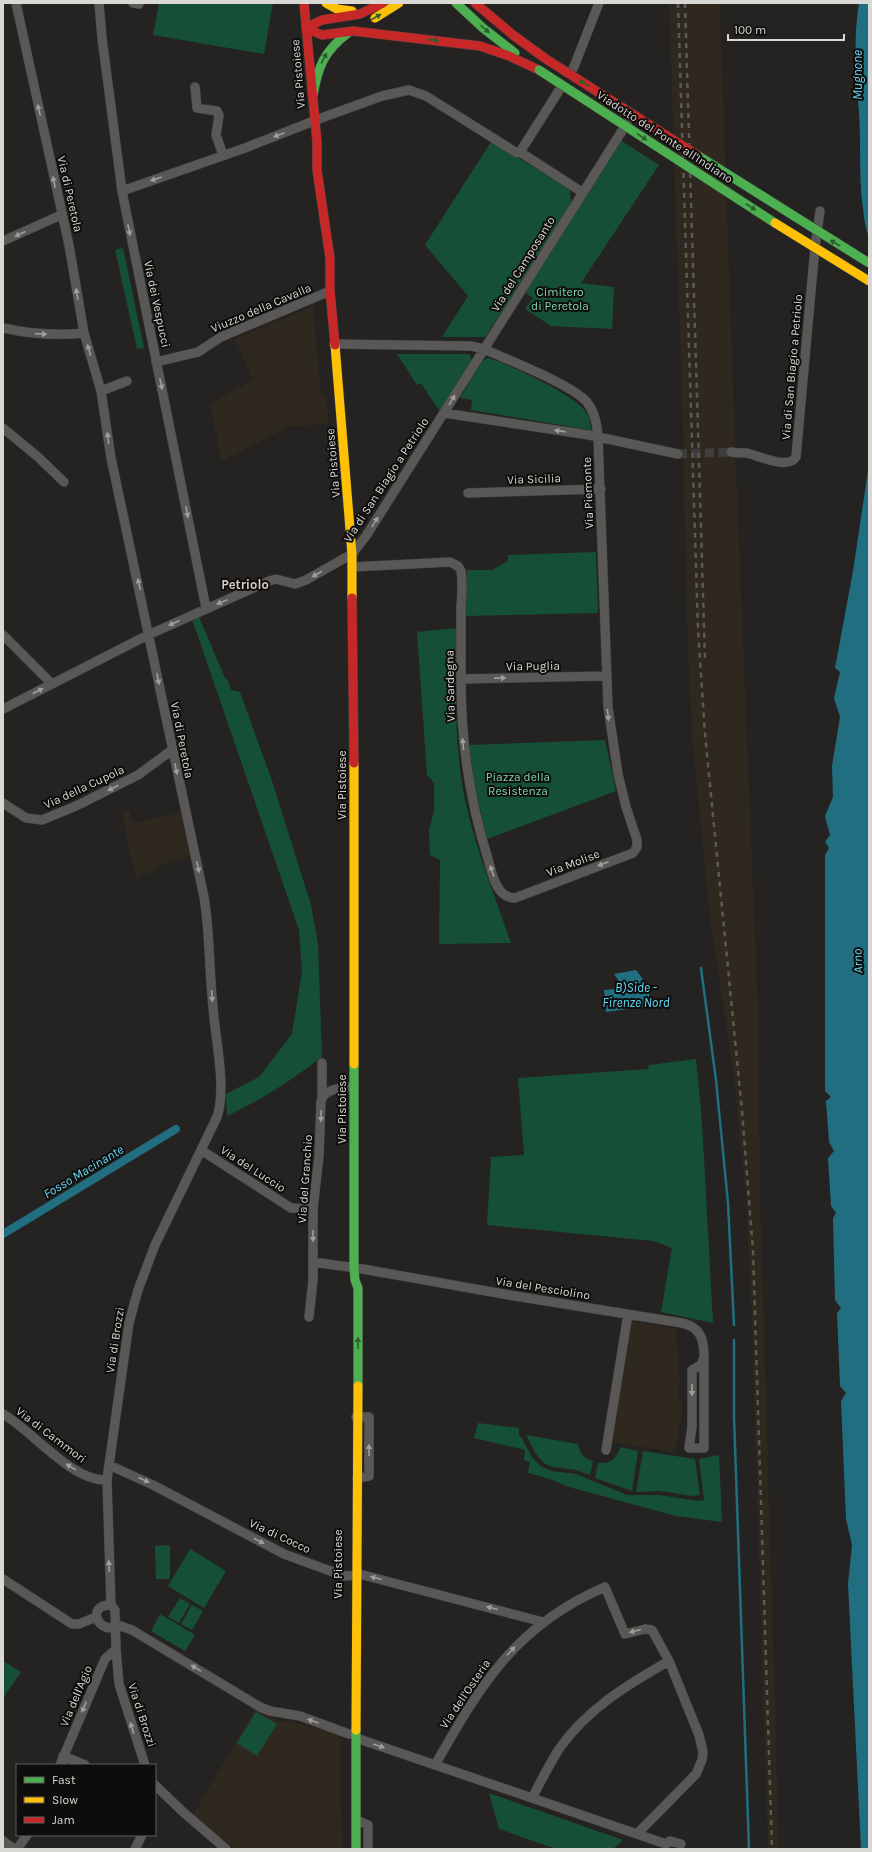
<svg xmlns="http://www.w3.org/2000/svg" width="872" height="1852" font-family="Karla,sans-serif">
  <rect width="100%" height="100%" fill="#252321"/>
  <path fill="#2f281f" d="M669,3H720L734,421L758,1011L760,1196L779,1849H768L752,1323L746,1197L733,1069L710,918L692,734L687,622L683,427Z
    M313,306L321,396H326L329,424L290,426L222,461L210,404L253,380L235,339Z
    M129,810L134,823L180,813L190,856L169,862L136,879L122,813Z
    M630,1321L676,1329L680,1386L678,1389L677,1397L682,1402V1411L675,1452L611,1442Z
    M256,1708L278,1722H292L339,1734L342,1849H234L193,1815Z"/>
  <path fill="#164f37" d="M159,3H273L264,54L153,35Z
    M620,140L659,165L581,283L614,287L612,329L551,326L525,309L533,298L523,291Z
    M491,142L563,184L570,190L571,204L485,337H442L468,296L425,245Z
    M123,248L144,348L137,349L115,250Z
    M397,354H467L470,355L472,361L440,412L421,383L417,385Z
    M488,358C509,364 575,395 586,412C590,417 591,424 591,430L471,410L472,400L460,398L482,361Z
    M596,552L598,613L466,616L467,570H492L508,561V555Z
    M199,617L225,678L228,681L231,690L240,692L272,781L311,905L318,944L322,1057C292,1080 261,1100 227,1116L226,1094L259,1077L292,1034L302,971L299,930L192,619Z
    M457,628C456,689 453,753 468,813C479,857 496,900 511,943L439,944L440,860L430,855L429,830L434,810V783L427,775L417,632Z
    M605,740L616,791L487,839L475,788L469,745Z
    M696,1059L702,1122L713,1323L661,1312L672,1248L654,1241L487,1225L491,1157L524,1155L518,1078L648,1069L649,1065Z
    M478,1423L519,1428V1435L521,1437L532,1457L540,1466L551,1471L576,1474L627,1495H660L697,1501L704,1500L699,1459L719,1455L722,1522L676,1516L569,1487L550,1479L528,1473L530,1462L524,1460L525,1450L474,1438Z
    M526,1435L578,1444C580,1453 583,1459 593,1461L590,1475L576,1470L553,1467L544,1463L536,1454Z
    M620,1447L638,1451L632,1491L595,1478L598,1463C610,1464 617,1459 620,1447Z
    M643,1451L695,1459L700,1495L691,1496L660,1491L636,1492Z
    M170,1545V1579H156L155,1546Z
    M190,1549L226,1571L204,1608L168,1586Z
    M180,1598L190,1604L179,1623L168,1617Z
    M192,1605L203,1611L192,1630L181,1624Z
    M160,1614L195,1635L185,1651L151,1631Z
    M3,1661L21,1672L3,1698Z
    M256,1712L277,1724L257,1756L237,1743Z
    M489,1793L623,1840L613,1849H556L499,1829Z"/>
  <path fill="#216e80" d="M859,3H869V237C864,225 864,214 862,201C859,171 861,142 859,113C856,76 853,40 859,3Z
    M869,464V1849H861L848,1584L852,1545L846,1519L841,1401L846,1393L840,1386L837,1313L841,1308L835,1300L833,1218L836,1213L831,1206L828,1158L834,1151L829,1142L826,1101L831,1097L825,1091V855L829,848L825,842L830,835L825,816L833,797L832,766L840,717L834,698L840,672L835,668L853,571Z
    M636,970L648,986L651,1006L606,1012L604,990L624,988L614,974Z"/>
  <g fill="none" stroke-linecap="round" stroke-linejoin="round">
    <path stroke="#216e80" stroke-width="2.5" d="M701,968L716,1080L728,1203L734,1325
      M734,1340V1417L749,1849"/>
    <path stroke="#216e80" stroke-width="8" d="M3,1234L176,1129"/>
    <path stroke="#403e3c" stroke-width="9" stroke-dasharray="9 4.5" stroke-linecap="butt" d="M678,454L731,452"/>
    <defs>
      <path id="street" d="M16,3L69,245L84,333L101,391L111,458L204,897C210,933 209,970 213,1007C215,1038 227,1088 217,1117L155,1245L138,1290L129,1323L109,1465L107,1480L111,1605L115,1610L116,1649L119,1684L145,1765
        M99,3L102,38L122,191L206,608
        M133,3L139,4
        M573,69L599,3
        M195,87L197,108L217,111L219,115L216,135L223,155
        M520,152L560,89
        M122,191L245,148L324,117L382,96L409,90L426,96L517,153L520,152L582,192
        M3,241L61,215
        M3,328C30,334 56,336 84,333
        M334,344L471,346L484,349C508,360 571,384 587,402C595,413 597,424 598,437L608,707L618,774L626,807L637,840V847L633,853L515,898C496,898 492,873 488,859C469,799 461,743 461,680C461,656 461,631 461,607C462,595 463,583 461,571L458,566L450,562L352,567
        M156,362L198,352L221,337L330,291
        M101,391L127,381
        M444,413L589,435L678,454
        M3,428L38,457L64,482
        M731,452C736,453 742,453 747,453C759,456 788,470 796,457L815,247L820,211
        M468,493L601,489
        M3,635L52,684
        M461,679L606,676
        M3,709L148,635L269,581L276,579L295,584L306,580L352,554L366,536L627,123
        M3,803L26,818L42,820L76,806L138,775L172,750
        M322,1063V1098
        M201,1150L291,1208L313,1209
        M313,1262L363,1269L509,1295L682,1323C701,1327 704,1340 704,1357V1448H689L692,1427V1370L701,1365L704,1357
        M309,1317L313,1280V1209L319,1156L321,1101C325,1088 343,1088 354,1086
        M3,1414C33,1431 72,1482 107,1480
        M356,1417H369V1476L357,1478
        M606,1450L628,1314
        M109,1465L153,1485L284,1554L344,1576L363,1575L543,1622
        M3,1579L72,1624H79L96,1617
        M111,1605C89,1604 94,1629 113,1628L115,1624
        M115,1624L132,1630L260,1707L270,1711L300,1716L349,1734
        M356,1738L532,1798C541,1781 549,1765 559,1749C587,1709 627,1685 669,1661
        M63,1756L85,1765
        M60,1765L105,1659L116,1649
        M435,1765C481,1684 516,1625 605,1587L625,1634L645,1629L652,1630L669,1661L699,1735L703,1752L702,1760L696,1774L637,1834
        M155,1785L183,1812L226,1849
        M532,1798L666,1844
        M356,1820L368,1825V1849
        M3,1841L14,1849
        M666,1844L670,1841L681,1844
        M17,1849L27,1835
        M135,1849L142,1835"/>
      <path id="fast" d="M456,3L483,28L515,53
        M313,95C318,67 324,51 348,33
        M354,1064V1268L355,1280L358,1288V1386
        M356,1730V1849"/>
      <path id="slow" d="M326,3L337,9L352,11
        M375,18L399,3
        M335,345L352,554V598
        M354,763V1064
        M356,1730L358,1386"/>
      <path id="jam" d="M304,3L317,142V170L330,258V291L335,345
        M383,3L360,14L322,20L306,28L322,35L353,31L480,46L509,56L539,70
        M352,598L354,763"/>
    </defs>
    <use href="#street" stroke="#3f3e3b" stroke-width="10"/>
    <use href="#fast" stroke="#3f3e3b" stroke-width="10"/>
    <use href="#slow" stroke="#3f3e3b" stroke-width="10"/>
    <use href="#jam" stroke="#3f3e3b" stroke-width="10"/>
    <use href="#street" stroke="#5a5856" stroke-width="9"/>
    <use href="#fast" stroke="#4caf50" stroke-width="9"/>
    <use href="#slow" stroke="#ffc107" stroke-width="9"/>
    <use href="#jam" stroke="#c62828" stroke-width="9"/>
    <path stroke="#5c5a58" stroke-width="2.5" stroke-dasharray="5 5" stroke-linecap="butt" d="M678,3L698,629L705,734L742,1111L753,1251L772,1849
      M685,3L705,660"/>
    <defs>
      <path id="fast-bridge" d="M539,70L775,223
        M697,155L869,263"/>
      <path id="slow-bridge" d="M775,223L869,281"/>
      <path id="jam-bridge" d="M475,3L513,35L546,59L697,155"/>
    </defs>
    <use href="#fast-bridge" stroke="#3f3e3b" stroke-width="10" stroke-linecap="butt"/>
    <use href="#slow-bridge" stroke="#3f3e3b" stroke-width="10" stroke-linecap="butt"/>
    <use href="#jam-bridge" stroke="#3f3e3b" stroke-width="10" stroke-linecap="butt"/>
    <use href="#fast-bridge" stroke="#4caf50" stroke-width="9"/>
    <use href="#slow-bridge" stroke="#ffc107" stroke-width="9"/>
    <use href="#jam-bridge" stroke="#c62828" stroke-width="9"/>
  </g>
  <defs><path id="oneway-solid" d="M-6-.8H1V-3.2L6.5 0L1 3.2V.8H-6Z"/></defs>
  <g fill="#2e5e2e">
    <use href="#oneway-solid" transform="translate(376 17) rotate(-30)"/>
    <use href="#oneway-solid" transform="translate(485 29) rotate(40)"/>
    <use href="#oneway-solid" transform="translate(433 40) rotate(7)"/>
    <use href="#oneway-solid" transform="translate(324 58) rotate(-62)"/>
    <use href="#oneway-solid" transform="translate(584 83) rotate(-148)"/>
    <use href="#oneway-solid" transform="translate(642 137) rotate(33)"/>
    <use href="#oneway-solid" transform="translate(751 207) rotate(33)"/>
    <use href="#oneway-solid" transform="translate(835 243) rotate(-150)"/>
    <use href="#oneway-solid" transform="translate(358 1343) rotate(-90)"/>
  </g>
  <g fill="#a09e9c">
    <use href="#oneway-solid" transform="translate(39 110) rotate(-103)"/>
    <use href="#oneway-solid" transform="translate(279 135) rotate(159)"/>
    <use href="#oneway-solid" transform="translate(156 179) rotate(161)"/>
    <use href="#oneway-solid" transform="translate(54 182) rotate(-102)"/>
    <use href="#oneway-solid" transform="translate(129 230) rotate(79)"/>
    <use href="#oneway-solid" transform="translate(20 234) rotate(156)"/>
    <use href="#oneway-solid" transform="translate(77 294) rotate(-100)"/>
    <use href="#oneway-solid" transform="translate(41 334) rotate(2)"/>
    <use href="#oneway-solid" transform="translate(89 350) rotate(-105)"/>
    <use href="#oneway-solid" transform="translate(161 384) rotate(78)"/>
    <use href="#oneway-solid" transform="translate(452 400) rotate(-59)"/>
    <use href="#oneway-solid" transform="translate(560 431) rotate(-172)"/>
    <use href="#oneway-solid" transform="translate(108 438) rotate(-97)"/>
    <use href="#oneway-solid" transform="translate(187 512) rotate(79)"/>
    <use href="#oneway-solid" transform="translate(375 522) rotate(-58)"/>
    <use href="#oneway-solid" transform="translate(317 574) rotate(151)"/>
    <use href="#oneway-solid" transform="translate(139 584) rotate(-102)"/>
    <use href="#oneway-solid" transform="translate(222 602) rotate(158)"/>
    <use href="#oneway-solid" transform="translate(174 623) rotate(156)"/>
    <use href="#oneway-solid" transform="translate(500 678) rotate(-1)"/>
    <use href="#oneway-solid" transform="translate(158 679) rotate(79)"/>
    <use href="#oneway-solid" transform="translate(38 691) rotate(-28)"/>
    <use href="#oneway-solid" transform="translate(608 715) rotate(84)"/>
    <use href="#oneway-solid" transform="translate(463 744) rotate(-95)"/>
    <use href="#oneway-solid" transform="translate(176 769) rotate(79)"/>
    <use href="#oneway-solid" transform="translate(113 788) rotate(153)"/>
    <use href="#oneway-solid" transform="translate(603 864) rotate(159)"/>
    <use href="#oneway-solid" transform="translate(198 867) rotate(77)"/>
    <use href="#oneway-solid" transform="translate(492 871) rotate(-109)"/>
    <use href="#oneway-solid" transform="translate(212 996) rotate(86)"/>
    <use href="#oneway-solid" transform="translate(321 1116) rotate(91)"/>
    <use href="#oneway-solid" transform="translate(313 1236) rotate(90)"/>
    <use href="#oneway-solid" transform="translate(692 1390) rotate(90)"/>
    <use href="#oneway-solid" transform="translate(369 1450) rotate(-90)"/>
    <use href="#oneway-solid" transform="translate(71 1467) rotate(-148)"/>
    <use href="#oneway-solid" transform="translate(144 1480) rotate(25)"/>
    <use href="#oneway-solid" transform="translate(259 1541) rotate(28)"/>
    <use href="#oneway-solid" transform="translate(109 1566) rotate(-93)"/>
    <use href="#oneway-solid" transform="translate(376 1578) rotate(-166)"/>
    <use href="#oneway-solid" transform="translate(492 1608) rotate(-166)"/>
    <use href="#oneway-solid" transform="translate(635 1631) rotate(165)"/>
    <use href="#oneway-solid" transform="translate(511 1651) rotate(-46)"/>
    <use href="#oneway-solid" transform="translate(196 1668) rotate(-149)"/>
    <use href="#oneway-solid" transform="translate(84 1707) rotate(112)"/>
    <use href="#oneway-solid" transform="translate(313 1721) rotate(-161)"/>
    <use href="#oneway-solid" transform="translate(132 1728) rotate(-108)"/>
    <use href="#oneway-solid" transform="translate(379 1746) rotate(19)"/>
  </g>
  <g text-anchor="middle" stroke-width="4" stroke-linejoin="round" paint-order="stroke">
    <g font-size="12" fill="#dad8d5" stroke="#0f0d0b">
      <text transform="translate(298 74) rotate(-95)" y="4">Via Pistoiese</text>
      <text transform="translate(665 137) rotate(33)" y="4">Viadotto del Ponte all'Indiano</text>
      <text transform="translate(70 194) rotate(77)" y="4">Via di Peretola</text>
      <text transform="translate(523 264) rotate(-58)" y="4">Via del Camposanto</text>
      <text transform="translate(157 304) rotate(78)" y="4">Via dei Vespucci</text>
      <text transform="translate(261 308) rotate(-23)" y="4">Viuzzo della Cavalla</text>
      <text transform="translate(792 367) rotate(-85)" y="4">Via di San Biagio a Petriolo</text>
      <text transform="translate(333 463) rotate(-95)" y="4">Via Pistoiese</text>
      <text transform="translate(534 479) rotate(-2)" y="4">Via Sicilia</text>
      <text transform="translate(386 480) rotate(-57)" y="4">Via di San Biagio a Petriolo</text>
      <text transform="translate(588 493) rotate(-92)" y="4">Via Piemonte</text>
      <text transform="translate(533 666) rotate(-1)" y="4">Via Puglia</text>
      <text transform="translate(450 686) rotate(-91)" y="4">Via Sardegna</text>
      <text transform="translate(182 740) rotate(79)" y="4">Via di Peretola</text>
      <text transform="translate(342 785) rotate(-90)" y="4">Via Pistoiese</text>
      <text transform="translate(84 787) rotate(-25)" y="4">Via della Cupola</text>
      <text transform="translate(573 863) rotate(-21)" y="4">Via Molise</text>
      <text transform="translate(342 1109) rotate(-90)" y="4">Via Pistoiese</text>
      <text transform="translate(253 1169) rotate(33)" y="4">Via del Luccio</text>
      <text transform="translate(305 1179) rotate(-86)" y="4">Via del Granchio</text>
      <text transform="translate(543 1288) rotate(9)" y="4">Via del Pesciolino</text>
      <text transform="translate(115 1340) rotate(-81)" y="4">Via di Brozzi</text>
      <text transform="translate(51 1435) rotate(37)" y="4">Via di Cammori</text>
      <text transform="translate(280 1536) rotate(25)" y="4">Via di Cocco</text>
      <text transform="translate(338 1564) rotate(-90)" y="4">Via Pistoiese</text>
      <text transform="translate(465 1694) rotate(-56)" y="4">Via dell'Osteria</text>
      <text transform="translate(76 1696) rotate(-67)" y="4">Via dell'Agio</text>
      <text transform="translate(142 1715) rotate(72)" y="4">Via di Brozzi</text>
    </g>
    <g font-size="12" fill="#7cd9aa" stroke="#0f0d0b">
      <text x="560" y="296">Cimitero<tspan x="560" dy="14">di Peretola</tspan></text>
      <text x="518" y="781">Piazza della<tspan x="518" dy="14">Resistenza</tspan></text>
    </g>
    <g font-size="13" font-style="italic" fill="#65daf8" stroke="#0f0d0b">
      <text transform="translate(857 75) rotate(-90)" y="5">Mugnone</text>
      <text transform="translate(857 961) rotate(-92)" y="5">Arno</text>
      <text x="636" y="992">B)Side -<tspan x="636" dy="15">Firenze Nord</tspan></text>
      <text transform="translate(83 1171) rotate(-31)" y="5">Fosso Macinante</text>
    </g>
    <g font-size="13" font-weight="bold" fill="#d6d1cb" stroke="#0f0d0b">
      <text x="245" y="589">Petriolo</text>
    </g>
  </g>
  <rect width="872" height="1852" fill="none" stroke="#dad8d5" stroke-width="8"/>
  <rect x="16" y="1764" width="140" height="72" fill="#0f0d0b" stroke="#605e5c"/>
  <rect x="24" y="1777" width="20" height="6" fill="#4caf50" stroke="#605e5c"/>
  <text x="52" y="1784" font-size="12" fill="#dad8d5">Fast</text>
  <rect x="24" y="1797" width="20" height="6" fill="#ffc107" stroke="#605e5c"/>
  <text x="52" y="1804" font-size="12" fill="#dad8d5">Slow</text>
  <rect x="24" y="1817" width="20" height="6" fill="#c62828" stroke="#605e5c"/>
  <text x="52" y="1824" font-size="12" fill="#dad8d5">Jam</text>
  <path d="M728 34v6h116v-6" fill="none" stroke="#dad8d5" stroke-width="2"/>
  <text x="734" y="34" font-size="12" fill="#dad8d5" stroke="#0f0d0b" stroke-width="3" paint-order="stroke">100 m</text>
</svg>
